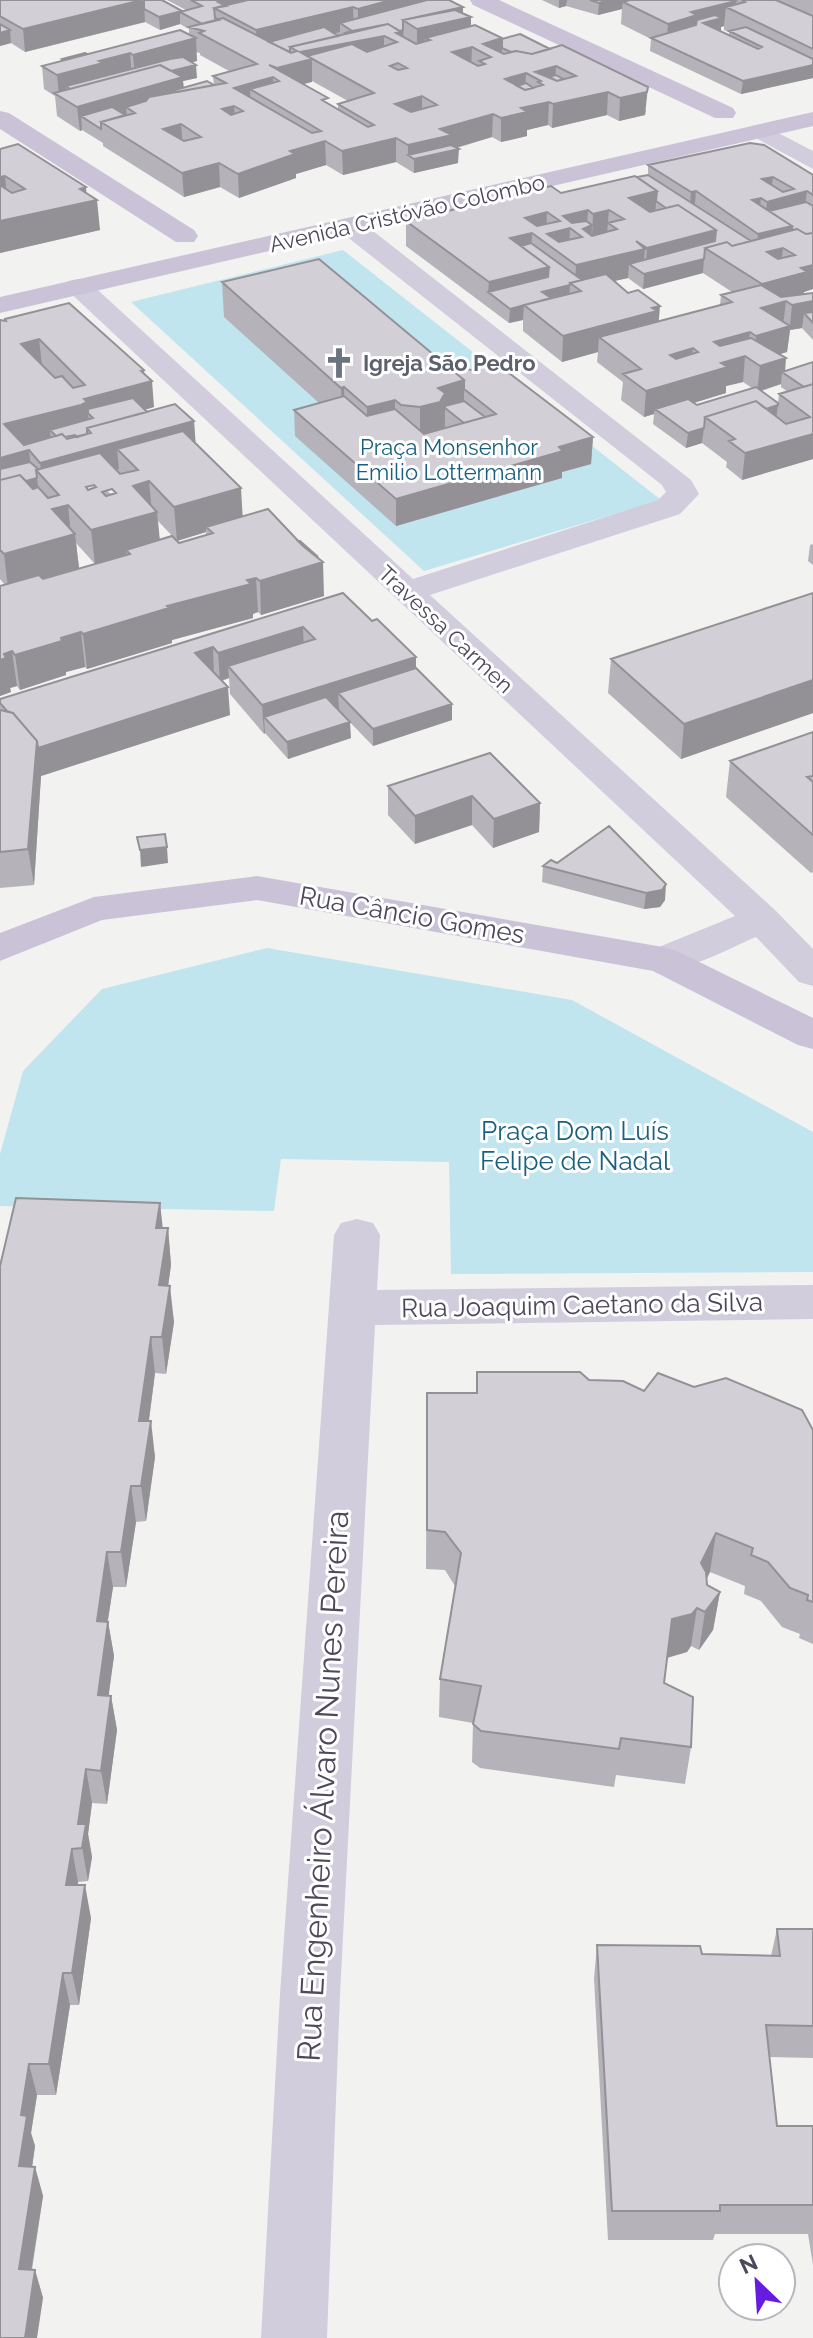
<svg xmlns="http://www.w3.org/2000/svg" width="813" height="2338" font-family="Raleway,sans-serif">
  <rect width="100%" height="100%" fill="#f2f2f0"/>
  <path fill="#c0e5ef" d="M343,250L661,500L424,571L131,302Z
    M267,948L572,1000L813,1132V1272L451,1274L449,1162L281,1159L274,1211L0,1206V1154L23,1071L102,989Z"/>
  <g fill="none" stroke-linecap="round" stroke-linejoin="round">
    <path fill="#d1cddd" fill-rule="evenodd" d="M761,124L813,151V169L752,136L749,131L752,126Z
      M350,218L359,220L691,480L699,494L680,514L430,595L776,911L813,949V986L799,982L756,937C727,949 679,977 649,969L643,960L649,951L735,916L64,287L68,281L78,279L88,281L413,579L658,500L666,492L662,485L341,232L337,226L341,220Z
      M357,1219L373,1223L380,1235L377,1290L813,1285V1319L375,1325L340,1994L327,2338H261L280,1994L334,1235L341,1223Z"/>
    <path fill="#cac3d8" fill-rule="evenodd" d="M470,0H499L733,108L736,113L733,118H715L473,5Z
      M0,111L9,113L194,230L198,236L194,242H176L0,129Z
      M813,112V126L0,313V297Z
      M257,876L663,947L677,951L813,1018V1049L798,1045L653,971L257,900L102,920L0,961V933L94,897Z"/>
  </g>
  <path fill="#b5b2b9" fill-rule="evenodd" d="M0,0L182,11L186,10L167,0H248L463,14L471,26L475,25L646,110L645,115L619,121L607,115L552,128L548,125L527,130V136L501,142L492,137L457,148L458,163L414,173L396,162L343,175L326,165L296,174V178L239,198L220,187L184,197L103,146V143L82,130L80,131L57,116L55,96L44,89L42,66L62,61V59L189,35V29L180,24L160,30L145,22L25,52L11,43L0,46ZM196,52L200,53V55L229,71L213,76L214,85L184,87L183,81L197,78L192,62L197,61ZM312,81L348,101L338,104V110L328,104L303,84Z
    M542,0H813V78L741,94L650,51L651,39L621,24L622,9L598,15L566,6L559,8ZM724,26V30L729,32V35L720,31L721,27Z
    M0,149L86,193L100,230L0,253Z
    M648,165L813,175V289L804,292V294L813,293V340L802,328L790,330L787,352L780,354L785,371L813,362V459L742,480L726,467L727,462L702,443L686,448L653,424L654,414L644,417L621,400L623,382L597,362L598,352L562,362L523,331V320L509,323L406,246V221L561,193L648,175ZM703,273L732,292L721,295L720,305L658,321L614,281L628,278L643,289ZM743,382L752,388L697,405L694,403L726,393V386ZM781,384V387L788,392L779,394L778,403L761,391Z
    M222,282L451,369L593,437L591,464L562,472V478L396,526L295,436L294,410L319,403L224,317Z
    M5,319L144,374L154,407L145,410L147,412L194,421L195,443L243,516L324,596L261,615L258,612L253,614V618L172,640V643L87,669L85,667L66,672V675L20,690L17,686L10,688L11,692L0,696V586L5,585L0,579V320L5,321ZM94,485L96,487L88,490L86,487ZM112,489L116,493L111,494L107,491ZM158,521L177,541L206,532V535L179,543L160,540ZM76,543L95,564L43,579L79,568Z
    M813,544V565L808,561L810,545Z
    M343,593L372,621L416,657V668L452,720L373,746L338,710L351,738L288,759L265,733L264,734L230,694L229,678L222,681L230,715L41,776L34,885L0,888V699Z
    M813,593V713L681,759L608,693L611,659Z
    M813,732V872L811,873L726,797L730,761Z
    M388,786L540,803L539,832L493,848L472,825L415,844L388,815Z
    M609,826L665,900L660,907L644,909L542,882L543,866L557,863Z
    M160,1203L162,1228H168L171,1265L168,1286L174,1322L166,1374L155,1373L149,1421L155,1457L146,1521L136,1522L126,1587H113L108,1621L114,1656L108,1696H111L117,1730L107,1804L92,1803L88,1834L92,1857L88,1881L78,1882V1885L91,1918L79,2005H70L56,2095H37L31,2133L35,2146L32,2167H35L43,2196L32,2270H35L43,2298L0,2338V1266Z
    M477,1372L589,1380L644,1391L694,1387L813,1430V1644L799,1638L800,1634L782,1627L761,1601L744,1594L745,1586L710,1572L707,1578V1585L720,1592L713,1630L699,1650L691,1646L687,1652L667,1657L664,1683L691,1747L685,1784L616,1775L614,1787L480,1768L472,1762L473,1723L439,1717L440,1679L455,1586L445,1570L426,1569L427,1393H476Z
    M777,1929H813V2058L769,2057L777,2126H813V2265L808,2234H715L713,2240H608L594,1978L597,1945L702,1954L771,1956Z"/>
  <path fill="#949196" d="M144,0L145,22L25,52L23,29Z
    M217,0H247L224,13Z
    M391,0H425L358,31V9Z
    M559,0H567L566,6L559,8Z
    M609,0H636L623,2L622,9L598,15L599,3Z
    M736,1L735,12L726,7L724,26L721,27V31L666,46L668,24L691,12Z
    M353,7L354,29L340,23V32L257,52L256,30Z
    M463,7V19L471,17V40H430L425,38V50L417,51V29L441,12Z
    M180,12V24L160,30L159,17Z
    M10,30L11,43L0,46V33Z
    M403,30L404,43L397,42L384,36V58L312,59V82L280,90L277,68L317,40Z
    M196,38L197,61L135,78L133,55Z
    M502,38V61L491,57L483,44Z
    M472,47L471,70L452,52Z
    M130,53L132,76L66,86L67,96H59L57,75L99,61Z
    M532,63L556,66L555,89L541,81Z
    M196,65L197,78L183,81L184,96L175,90L176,103L135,113L126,107L127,117L81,116L82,130L80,131L77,107L78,93Z
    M813,65V78L741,94L743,81Z
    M526,73L525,96L505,79Z
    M273,77V101L250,90L251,107L234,88Z
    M648,87L645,115L619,121L620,98Z
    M608,92L607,115L552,128L553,104Z
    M422,96V120L395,104Z
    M549,102L548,125L527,130V136L501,142V118L521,108Z
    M234,106L236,129L222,109Z
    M493,114L492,137L451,149H459L458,163L414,173V159L408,155V145L440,129Z
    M181,124L183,148L163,129Z
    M396,138V162L343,175L342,151Z
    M325,141L326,165L296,174V178L239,198L238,174L290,151Z
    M219,163L220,187L184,197L182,173Z
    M5,176L8,206L0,208V177Z
    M773,177L770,201L807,191L804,216L765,219L767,202L761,198L759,216L752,200L762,179Z
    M86,187L87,202L97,200L100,230L0,253V221Z
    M657,191L655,215L629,198Z
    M696,191L694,215L689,216L691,192Z
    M588,210L587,228L592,225L591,250L582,235L570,228L569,253L547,234L563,216Z
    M609,210L607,234L592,238L593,214Z
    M547,212L546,237L532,233L531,258L510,238L525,218Z
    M792,226L789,250L783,248L780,273L756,259L758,234Z
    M716,230L714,254L705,248L645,273L647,248Z
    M645,249L643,274L629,264L628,278L583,288L581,291L575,283L576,265Z
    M704,259L703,273L643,289L644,274Z
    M813,265V289L804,292L803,297L786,301L783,326L761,309L762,284L801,268Z
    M549,267L570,285L569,299L524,305L488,292L489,282Z
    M813,301V323L804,313L802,328L790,330L787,352L753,362L756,336L790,326L792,305Z
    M524,305L523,320L509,323L510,309Z
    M660,306L658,331L599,337L598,352L562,362L563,336Z
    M750,332L747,357L745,356L743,382L726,386V393L660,413L655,409L654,414L644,417L646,391L714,342Z
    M39,339L42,365L21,344Z
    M693,348L690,374L670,355Z
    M786,358L785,373L782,372L781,384L757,392L760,366Z
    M144,370L145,383L152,381L154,407L94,424L93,418L88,413L90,428L50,430L51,440L8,450L4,424L84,399Z
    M464,380V416L445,408V429L420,443V407L438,388Z
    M344,387L345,422L342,423L341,388Z
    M395,400V436L367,443V407Z
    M778,405L776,420L715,425Z
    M194,421L196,448L117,449L119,469L52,487L42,476L40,463Z
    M704,428L702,443L686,448L688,433Z
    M813,434V459L742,480L745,453Z
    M593,437L591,464L562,472V478L396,526V499Z
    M29,450L32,477L0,485V458Z
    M37,478L39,494L0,488Z
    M149,481L152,513L157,512L160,546L126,550L127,555L95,564L91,530L133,486Z
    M241,488L243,522L206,527V532L177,541L174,507Z
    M68,505L71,535L75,534L79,568L8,588L4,554L52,509Z
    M323,562L324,596L261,615L260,581Z
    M256,578L258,612L253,614V618L172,640V643L87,669L83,634Z
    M303,627L304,655L228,666L229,678L220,681L218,653Z
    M81,632L85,667L66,672V675L20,690L15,655Z
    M213,647L214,675L195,653Z
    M12,651L17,686L10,688L11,692L0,696V660L4,654Z
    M416,657V685L338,693L339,709L264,717L265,733L264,734L262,705Z
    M813,680V713L681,759L684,724Z
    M228,687L230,715L41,776L34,885L28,849L37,741Z
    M452,704V720L373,746V729Z
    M350,722L351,738L288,759L287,742Z
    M472,796V825L415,844V816Z
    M540,803L539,832L493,848L494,819Z
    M167,847L168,863L141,867L140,850Z
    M666,884L665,900L660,907L644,909L646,893Z
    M160,1203L164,1239L156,1228Z
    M168,1228L171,1265L163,1322L159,1285Z
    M170,1286L174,1322L166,1374L162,1337Z
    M151,1337L155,1373L144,1457L139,1421Z
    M151,1421L155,1457L146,1521L141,1486Z
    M131,1486L136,1522L126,1587L121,1552Z
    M716,1533L710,1572L695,1602L701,1563Z
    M107,1552L113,1587L102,1656L97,1621Z
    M720,1592L713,1630L699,1650L705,1612Z
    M697,1608L691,1646L687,1652L667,1658L672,1619Z
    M108,1622L114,1656L104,1730L98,1695Z
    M111,1696L117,1730L107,1804L101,1771Z
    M86,1769L92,1803L88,1834L92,1857L88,1881L78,1824Z
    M72,1849L78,1882L73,1918L66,1885Z
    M85,1885L91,1918L79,2005L72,1973Z
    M63,1973L70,2005L56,2095L49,2064Z
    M29,2064L37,2095L31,2133L35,2146L28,2196L19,2166L21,2115Z
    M35,2167L43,2196L27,2297L19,2269Z
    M35,2270L43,2298L37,2338H25Z"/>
  <path fill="#d3cfd7" stroke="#949196" stroke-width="2" fill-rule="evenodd" d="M0,0H142L23,29L0,16Z
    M144,0H162L182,11L159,17L144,9Z
    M191,0H225L218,2L226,6L214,8L215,18L219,20L202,24L180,12L202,6Z
    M248,0H391L358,9L353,7L256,30L214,8Z
    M427,0H449L463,7L403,20V30L400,31L388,24L352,31L367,29L346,34L345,33L352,31L340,23Z
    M590,0H609L599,3Z
    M630,0H734L736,1L691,12L697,15L668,24L623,2Z
    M742,0H776L813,16V49L726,7L745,2Z
    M455,10L471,17L417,29L403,20Z
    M715,15L722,18L703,23L758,49L762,47L729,31L746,27L813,59V65L743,81L651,38L696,25L697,20Z
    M223,18L291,53L297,51L290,47L388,24L401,32L396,33L416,44L430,40L425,38L475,25L502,38L483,44L504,54L516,51L532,54L562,45L648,87L647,92L620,98L608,92L553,104L549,102L521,108L527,112L501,118L493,114L440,129L452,135L408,145L396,138L342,151L325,141L290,151L295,154L238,174L219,163L182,173L101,122L135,113L126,107L146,101L149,97L226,83L213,76L257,64L199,33L204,31L189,27ZM384,36L397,42L367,52L352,44L307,56L374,93L338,104L374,125L368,127L322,100L328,98L269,65L277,68L312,59L300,52ZM472,47L491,57L479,61L485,64L478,66L452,52ZM398,63L407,68L398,70L390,66ZM556,66L576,76L557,81L535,72ZM526,73L541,81L538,82L543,85L525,90L505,79ZM273,77L279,81L250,89L321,131L312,133L234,88ZM422,96L437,105L411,112L395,104ZM234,106L243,111L231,115L222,109ZM181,124L201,137L184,141L163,129Z
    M0,24L10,30L0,33Z
    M324,27L338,36L290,47V52L269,42Z
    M180,30L196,38L133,55L130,53L99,61L103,63L57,75L42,66Z
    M520,34L550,49L532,54L516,51L511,52L502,48V39Z
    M85,53L87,54L64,60L62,59Z
    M183,57L196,65L171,71L160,65L70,89L66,86L170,59Z
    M160,65L183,77L77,107L54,93Z
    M556,75L563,79L557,81L549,77Z
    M207,81L214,85L178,92L175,90Z
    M526,83L533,88L525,90L517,86Z
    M112,107L125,115L101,122V129L81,116Z
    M750,143L764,145L813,175V195L807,191L767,202L761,198L752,200L792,226L758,234L696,191L691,192L648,165ZM773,177L794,189L783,192L762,179Z
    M18,144L86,187L80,189L97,200L0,221V185L12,193L25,189L5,176L0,177V149Z
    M451,145L459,149L414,159L408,155Z
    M648,175L751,241L732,246L727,242L705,248L704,259L644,274L629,264L715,241L716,230L678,205L666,208L656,201L657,191L637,177Z
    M635,176L657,191L629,198L650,212L678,205L716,230L647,248L636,241L645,249L576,265L532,233L510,238L549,267L489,282L406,221L551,186L561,193ZM588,210L593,214L609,210L624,219L608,223L617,229L592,236L583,229L592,225L586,221L572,223L563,216ZM547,212L560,221L537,226L525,218ZM570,228L582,237L559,242L547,234Z
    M806,202L813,206V233L806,234L797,229L792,230V226L769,211Z
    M797,229L806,234L813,233V265L801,268L807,272L762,284L705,248L727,242L732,246ZM783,248L795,255L778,259L767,252Z
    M531,243L582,280L570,283V285L542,292L551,298L510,309L488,292L548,277L549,267L521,246Z
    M319,259L464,380L438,388L445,393L440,402L420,407L401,405L395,400L367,407L344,387L341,388L222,282Z
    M606,274L628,293L638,290L660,306L652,308L657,311L563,336L524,305L581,291L570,283Z
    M761,285L781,297L813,293V301L792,305L786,301L761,308L790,326L756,336L750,332L714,342L720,346L751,338L786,358L760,366L745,356L721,363L728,367L646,391L623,374L641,369L599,337L732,302L721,295ZM693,348L698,352L676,359L670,355Z
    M69,303L144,370L141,371L152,381L84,399L87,402L81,405L4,424L24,445L62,434L67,439L91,433L87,428L175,404L194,421L40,463L29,450L0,458V320L6,321L5,319ZM39,339L85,385L73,388L62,376L55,378L21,344Z
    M813,312V323L804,313Z
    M813,362V384L804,387L782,372Z
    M496,363L593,437L559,447L563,451L396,499L294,410L344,396L367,416L395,409L424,434L496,414L464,389V380L451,369L456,368L472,370Z
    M813,384V434L745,453L729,441L735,439L705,417L756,401L786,424L810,417L779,394Z
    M756,387L778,403V405L766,409L756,401L705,417L704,428L688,433L655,409L688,399L697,405Z
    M133,398L147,412L87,428V434L77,437L75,435L65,437L62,434L56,436L50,430L93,418L88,413V409Z
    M464,401L485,417L464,423L445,408V406Z
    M183,431L241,488L174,507L149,481L133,486L157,512L91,530L68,505L52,509L75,534L4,554L0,550V480L20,475L33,489L38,487L48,498L59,495L36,470L100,453L120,474L138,470L117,449ZM94,485L96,487L88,490L86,487ZM112,489L116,493L106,496L102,492Z
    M30,462L38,469L36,470L37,478L26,481L20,475L0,480V469Z
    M268,509L303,546L323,562L260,581L256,578L247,580L251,584L167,606L169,608L83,634L81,632L61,638L62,641L15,655L12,651L4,654L6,658L0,660V586L39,575L43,579L130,554L126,550L172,536L179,543L213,533L206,527Z
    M298,541H300L318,557L303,546Z
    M343,593L372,621L377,619L416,657L262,705L228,666L315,639L303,627L218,653L213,647L195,653L228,687L38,748L37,741L13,713L7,711L0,703V699Z
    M813,593V680L684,724L611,659Z
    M416,668L452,704L373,729L338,693Z
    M326,697L350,722L287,742L264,717Z
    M0,710L13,713L37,741L28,849L0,852Z
    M813,732V776L807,777L813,782V835L730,761Z
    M490,753L540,803L494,819L472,796L415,816L388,786Z
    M609,826L666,884L662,890L646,893L543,866L551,860L557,863Z
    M165,834L167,847L140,850L137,837Z
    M16,1198L160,1203L156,1228H168L159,1285L170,1286L162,1337H151L139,1421H151L141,1486H131L121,1552H107L97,1621L108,1622L98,1695L111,1696L101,1771L86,1769L78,1824H86L82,1848L72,1849L66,1885H85L72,1973H63L49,2064H29L21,2115L27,2116L19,2166L35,2167L19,2269L35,2270L25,2338H0V1266Z
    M477,1372H580L589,1380L623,1381L644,1391L658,1373L694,1387L726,1378L802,1410L813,1430V1602L807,1600L808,1595L790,1588L768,1562L751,1555L753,1548L716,1533L701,1563L706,1572L707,1585L720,1592L705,1612L697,1608L692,1614L672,1619L664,1683L693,1697L691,1747L621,1738L619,1749L481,1731L473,1724L481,1686L440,1679L461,1553L445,1532L427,1530V1393H477Z
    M777,1929H813V2026L766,2025L777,2126H813V2205H720V2211H612L597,1945L700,1946L702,1954L780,1956Z"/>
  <defs>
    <symbol id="church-bare" viewBox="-9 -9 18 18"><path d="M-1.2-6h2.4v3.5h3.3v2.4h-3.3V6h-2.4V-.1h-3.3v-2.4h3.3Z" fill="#6b7280" stroke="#fff" stroke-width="2.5" paint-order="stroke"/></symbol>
  </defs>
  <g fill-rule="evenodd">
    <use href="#church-bare" x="317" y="341" width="44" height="44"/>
  </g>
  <g text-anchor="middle" stroke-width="6" stroke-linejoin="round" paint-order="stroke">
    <g font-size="22" fill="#4e485d" stroke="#fff">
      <text transform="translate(407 213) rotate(-13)" y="8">Avenida Cristóvão Colombo</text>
      <text transform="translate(446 629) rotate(43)" y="8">Travessa Carmen</text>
    </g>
    <g font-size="22" font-weight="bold" fill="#5b616d" stroke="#fff" text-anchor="start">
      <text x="363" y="371">Igreja São Pedro</text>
    </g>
    <g font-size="22" fill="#195f7f" stroke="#fff">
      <text x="449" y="455">Praça Monsenhor<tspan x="449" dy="25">Emilio Lottermann</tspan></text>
    </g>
    <g font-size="26" fill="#4e485d" stroke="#fff">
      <text transform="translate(412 915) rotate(10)" y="9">Rua Câncio Gomes</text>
      <text transform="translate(582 1305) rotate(-1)" y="9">Rua Joaquim Caetano da Silva</text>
    </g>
    <g font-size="26" fill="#195f7f" stroke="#fff">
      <text x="575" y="1140">Praça Dom Luís<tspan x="575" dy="30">Felipe de Nadal</tspan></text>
    </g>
    <g font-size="32" fill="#4e485d" stroke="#fff">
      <text transform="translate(323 1786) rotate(-87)" y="11">Rua Engenheiro Álvaro Nunes Pereira</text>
    </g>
  </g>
  <g transform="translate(757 2282) rotate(335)"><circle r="38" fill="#ffffff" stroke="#b8b6be" stroke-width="2"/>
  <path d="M0-6L14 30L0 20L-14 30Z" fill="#661ce0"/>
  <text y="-12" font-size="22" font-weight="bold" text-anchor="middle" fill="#4e485d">N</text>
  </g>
</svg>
